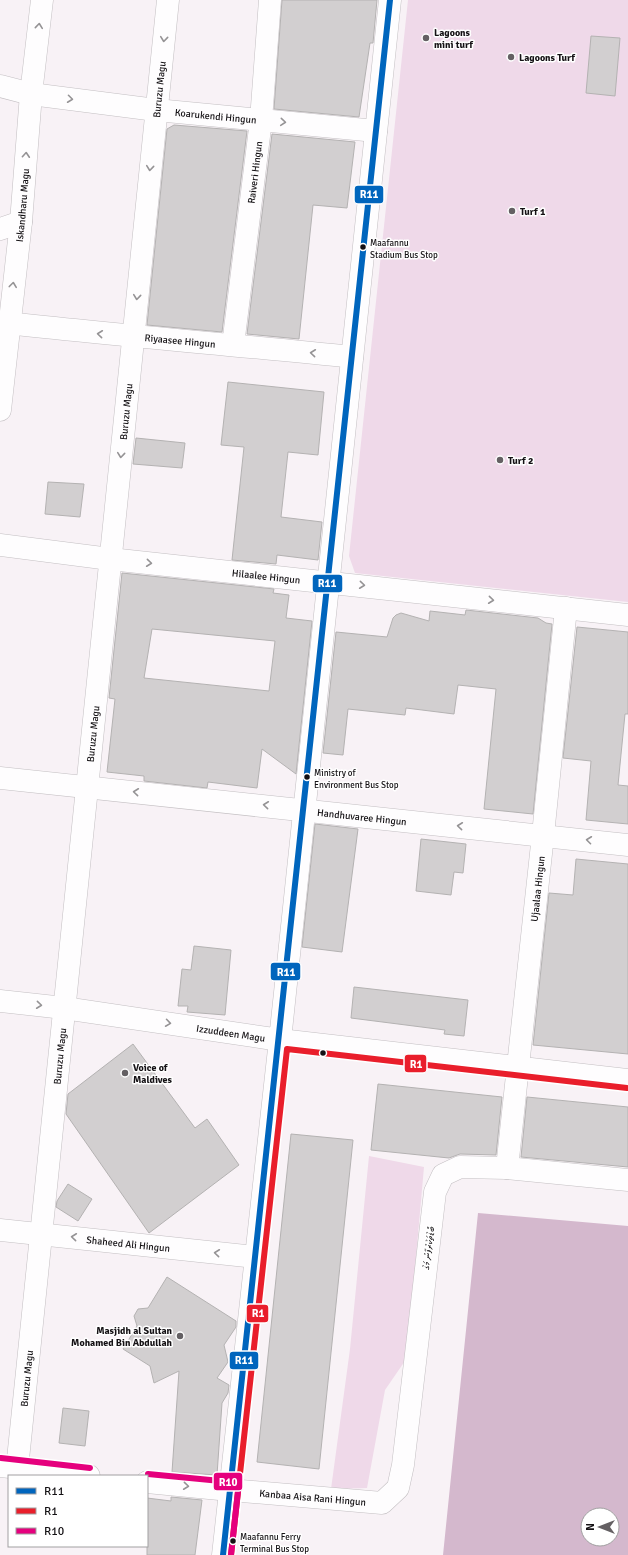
<svg xmlns="http://www.w3.org/2000/svg" width="628" height="1555" font-family="Signika,'Noto Sans Thaana',sans-serif">
  <rect width="100%" height="100%" fill="#f8f2f6"/>
  <path fill="#efd9e9" d="M408,0H628V602L355,573L349,556Z
    M369,1156L424,1167L407,1358L385,1390L367,1488L331,1489L350,1349Z"/>
  <path fill="#d4b8cd" fill-rule="evenodd" d="M478,1213L628,1226V1555H443ZM588,1515H612V1539H588Z"/>
  <path fill="#d2cfd0" stroke="#b4b2b2" fill-rule="evenodd" d="M282,0H377L373,43H370L359,117L274,109Z
    M591,36L620,38L615,96L586,93Z
    M174,125L247,131L222,332L147,325L167,129Z
    M272,134L355,142L347,208L313,205L299,339L247,334Z
    M228,382L324,392L318,455L288,452L281,517L322,522L318,560L277,555L276,564L232,560L244,447L221,445Z
    M136,438L185,443L182,468L133,464Z
    M48,482L84,484L80,517L45,514Z
    M122,573L274,589L273,593L289,595L286,618L312,621L296,774L262,749L257,788L208,782L207,788L144,781V776L107,772L115,699L109,698ZM152,629L275,641L269,691L144,678Z
    M466,610L538,618L546,623L552,624L533,814L484,809L496,689L458,685L454,714L406,708L405,715L348,709L343,755L323,753L336,632L387,637L393,618L396,615L401,613L429,621L430,611L465,615Z
    M577,627L628,632V714H625L618,785L628,786V824L586,820L591,761L563,758Z
    M315,824L358,829L342,952L302,947Z
    M421,839L466,844L463,873L454,872L451,895L416,891Z
    M576,859L628,864V1054L533,1045L549,893L573,895Z
    M194,946L231,950L225,1015L187,1012L188,1006H178L182,969L191,970Z
    M354,987L468,1000L464,1036L444,1034L445,1030L351,1018Z
    M133,1044L195,1128L207,1119L239,1165L149,1233L66,1114L68,1094Z
    M378,1084L502,1097L496,1155L460,1154L449,1158L371,1150Z
    M527,1097L628,1107V1167L521,1157Z
    M291,1134L353,1140L319,1469L257,1462Z
    M68,1184L92,1199L78,1221L56,1207L57,1201Z
    M167,1277L236,1321V1327L224,1345L228,1362L217,1378L229,1385L228,1393L222,1403L217,1475L172,1472L179,1371L154,1383L150,1366L123,1349L137,1326L134,1316L138,1309L148,1308Z
    M63,1408L89,1411L85,1446L59,1443Z
    M171,1497L202,1500L195,1555H147V1498L171,1501Z"/>
  <g fill="none" stroke-linecap="round" stroke-linejoin="round">
    <defs>
      <g id="minor">
        <path id="s1" d="M0,86L31,94L156,110L376,131"/>
        <path d="M0,229L21,222"/>
        <path id="s2" d="M8,323C123,336 238,345 352,357"/>
        <path id="s3" d="M233,345L261,120L270,0"/>
        <path id="s4" d="M0,410L21,222L31,94L42,0"/>
        <path id="s5" d="M0,545L110,559L628,615"/>
        <path id="s6" d="M0,778L628,845"/>
        <path id="s7" d="M0,1001L64,1008L280,1040L390,0"/>
        <path id="s8" d="M507,1168L543,835L566,608"/>
        <path id="s9" d="M0,1230L256,1257"/>
        <path id="s10" d="M17,1469L168,0"/>
        <path id="s11" d="M230,1490L382,1503L398,1488L403,1465L435,1192L443,1175L460,1167L507,1168L628,1180"/>
      </g>
      <path id="major" d="M0,1466L89,1476
        M147,1482L230,1490
        M223,1555L280,1040L628,1080"/>
    </defs>
    <use href="#minor" stroke="#c3bfc2" stroke-width="23"/>
    <use href="#major" stroke="#c3bfc2" stroke-width="23"/>
    <use href="#minor" stroke="#fefdfe" stroke-width="22"/>
    <use href="#major" stroke="#fefdfe" stroke-width="22"/>
    <defs>
      <path id="bus-1" d="M223,1555L390,0"/>
      <path id="bus-2" d="M231,1555L287,1049L627,1088"/>
      <path id="bus-3" d="M1,1458L90,1468
        M148,1474L231,1482L236,1484L238,1491L231,1555"/>
    </defs>
    <use href="#bus-1" stroke="#fff" stroke-width="9"/>
    <use href="#bus-2" stroke="#fff" stroke-width="9"/>
    <use href="#bus-3" stroke="#fff" stroke-width="9"/>
    <use href="#bus-1" stroke="#0065bd" stroke-width="6"/>
    <use href="#bus-2" stroke="#e91e2b" stroke-width="6"/>
    <use href="#bus-3" stroke="#e5007d" stroke-width="6"/>
  </g>
  <defs><path id="oneway-chevron" d="M-2-3.5L2.5 0L-2 3.5" fill="none" stroke-width="1.6" stroke-linecap="round" stroke-linejoin="round"/></defs>
  <g stroke="#959395">
    <use href="#oneway-chevron" transform="translate(39 26) rotate(-84)"/>
    <use href="#oneway-chevron" transform="translate(164 39) rotate(96)"/>
    <use href="#oneway-chevron" transform="translate(70 99) rotate(7)"/>
    <use href="#oneway-chevron" transform="translate(283 122) rotate(5)"/>
    <use href="#oneway-chevron" transform="translate(26 155) rotate(-86)"/>
    <use href="#oneway-chevron" transform="translate(150 168) rotate(96)"/>
    <use href="#oneway-chevron" transform="translate(13 285) rotate(-83)"/>
    <use href="#oneway-chevron" transform="translate(137 297) rotate(96)"/>
    <use href="#oneway-chevron" transform="translate(100 334) rotate(-174)"/>
    <use href="#oneway-chevron" transform="translate(313 353) rotate(-174)"/>
    <use href="#oneway-chevron" transform="translate(121 455) rotate(96)"/>
    <use href="#oneway-chevron" transform="translate(149 563) rotate(6)"/>
    <use href="#oneway-chevron" transform="translate(362 585) rotate(6)"/>
    <use href="#oneway-chevron" transform="translate(491 600) rotate(6)"/>
    <use href="#oneway-chevron" transform="translate(136 792) rotate(-174)"/>
    <use href="#oneway-chevron" transform="translate(266 805) rotate(-174)"/>
    <use href="#oneway-chevron" transform="translate(460 826) rotate(-174)"/>
    <use href="#oneway-chevron" transform="translate(589 840) rotate(-173)"/>
    <use href="#oneway-chevron" transform="translate(39 1005) rotate(6)"/>
    <use href="#oneway-chevron" transform="translate(168 1023) rotate(8)"/>
    <use href="#oneway-chevron" transform="translate(74 1237) rotate(-174)"/>
    <use href="#oneway-chevron" transform="translate(217 1253) rotate(-174)"/>
    <use href="#oneway-chevron" transform="translate(186 1486) rotate(6)"/>
  </g>
  <g fill="#646063" stroke="#fff" stroke-width="1.5">
    <circle cx="426" cy="38" r="4"/>
    <circle cx="511" cy="57" r="4"/>
    <circle cx="512" cy="211" r="4"/>
    <circle cx="500" cy="460" r="4"/>
    <circle cx="125" cy="1073" r="4"/>
    <circle cx="180" cy="1336" r="4"/>
  </g>
  <g fill="#141114" stroke="#fff" stroke-width="1.5">
    <circle cx="363" cy="247" r="3.5"/>
    <circle cx="307" cy="777" r="3.5"/>
    <circle cx="323" cy="1053" r="3.5"/>
    <circle cx="233" cy="1541" r="3.5"/>
  </g>
  <g text-anchor="middle" stroke-width="3" stroke-linejoin="round" paint-order="stroke">
    <g font-size="9" fill="#141114" stroke="#fff" text-anchor="start">
      <text x="370" y="246">Maafannu<tspan x="370" dy="12">Stadium Bus Stop</tspan></text>
      <text x="314" y="776">Ministry of<tspan x="314" dy="12">Environment Bus Stop</tspan></text>
      <text x="240" y="1540">Maafannu Ferry<tspan x="240" dy="12">Terminal Bus Stop</tspan></text>
    </g>
    <g font-size="10" font-weight="bold" fill="#141114" stroke="#fff" text-anchor="start">
      <text x="434" y="36">Lagoons<tspan x="434" dy="12">mini turf</tspan></text>
      <text x="519" y="61">Lagoons Turf</text>
      <text x="520" y="215">Turf 1</text>
      <text x="508" y="464">Turf 2</text>
      <text x="133" y="1071">Voice of<tspan x="133" dy="12">Maldives</tspan></text>
      <text x="172" y="1334" text-anchor="end">Masjidh al Sultan<tspan x="172" dy="12">Mohamed Bin Abdullah</tspan></text>
    </g>
    <g font-size="10" fill="#141114" stroke="#fff">
      <text dy="4" stroke="none"><textPath href="#s10" startOffset="1387">Buruzu Magu</textPath></text>
      <text dy="4" stroke="none"><textPath href="#s1" startOffset="218">Koarukendi Hingun</textPath></text>
      <text dy="4" stroke="none"><textPath href="#s3" startOffset="174">Raiveri Hingun</textPath></text>
      <text dy="4" stroke="none"><textPath href="#s4" startOffset="206">Iskandharu Magu</textPath></text>
      <text dy="4" stroke="none"><textPath href="#s2" startOffset="173">Riyaasee Hingun</textPath></text>
      <text dy="4" stroke="none"><textPath href="#s10" startOffset="1063">Buruzu Magu</textPath></text>
      <text dy="4" stroke="none"><textPath href="#s5" startOffset="268">Hilaalee Hingun</textPath></text>
      <text dy="4" stroke="none"><textPath href="#s10" startOffset="739">Buruzu Magu</textPath></text>
      <text dy="4" stroke="none"><textPath href="#s6" startOffset="364">Handhuvaree Hingun</textPath></text>
      <text dy="4" stroke="none"><textPath href="#s8" startOffset="281">Ujaalaa Hingun</textPath></text>
      <text dy="4" stroke="none"><textPath href="#s7" startOffset="233">Izzuddeen Magu</textPath></text>
      <text dy="4" stroke="none"><textPath href="#s10" startOffset="415">Buruzu Magu</textPath></text>
      <text dy="4" stroke="none"><textPath href="#s9" startOffset="129">Shaheed Ali Hingun</textPath></text>
      <text transform="translate(428 1248) rotate(-83)" y="4">ބޮޑުތަކުރުފާނު މަގު</text>
      <text dy="4" stroke="none"><textPath href="#s10" startOffset="91">Buruzu Magu</textPath></text>
      <text dy="4" stroke="none"><textPath href="#s11" startOffset="83">Kanbaa Aisa Rani Hingun</textPath></text>
    </g>
  </g>
  <g stroke="#fff" stroke-width="1.5">
    <rect x="354" y="185" width="30" height="19" rx="4" fill="#0065bd"/>
    <rect x="312" y="574" width="31" height="19" rx="4" fill="#0065bd"/>
    <rect x="270" y="962" width="31" height="19" rx="4" fill="#0065bd"/>
    <rect x="404" y="1054" width="23" height="19" rx="4" fill="#e91e2b"/>
    <rect x="246" y="1304" width="23" height="19" rx="4" fill="#e91e2b"/>
    <rect x="229" y="1351" width="30" height="19" rx="4" fill="#0065bd"/>
    <rect x="213" y="1472" width="30" height="19" rx="4" fill="#e5007d"/>
  </g>
  <g font-size="11" text-anchor="middle" font-weight="bold" fill="#fff">
    <text x="369" y="198">R11</text>
    <text x="327" y="587">R11</text>
    <text x="286" y="976">R11</text>
    <text x="416" y="1068">R1</text>
    <text x="258" y="1317">R1</text>
    <text x="244" y="1364">R11</text>
    <text x="228" y="1486">R10</text>
  </g>
  <rect x="8" y="1475" width="140" height="72" fill="#ffffff" stroke="#a1a0a1"/>
  <rect x="16" y="1488" width="20" height="6" fill="#0065bd" stroke="#a1a0a1"/>
  <text x="44" y="1495" font-size="12" fill="#141114">R11</text>
  <rect x="16" y="1508" width="20" height="6" fill="#e91e2b" stroke="#a1a0a1"/>
  <text x="44" y="1515" font-size="12" fill="#141114">R1</text>
  <rect x="16" y="1528" width="20" height="6" fill="#e5007d" stroke="#a1a0a1"/>
  <text x="44" y="1535" font-size="12" fill="#141114">R10</text>
  <g transform="translate(600 1527) rotate(270)"><circle r="19" fill="#ffffff" stroke="#a1a0a1"/>
  <path d="M0-3L7 15L0 10L-7 15Z" fill="#646063"/>
  <text y="-6" font-size="11" font-weight="bold" text-anchor="middle" fill="#141114">N</text>
  </g>
</svg>
